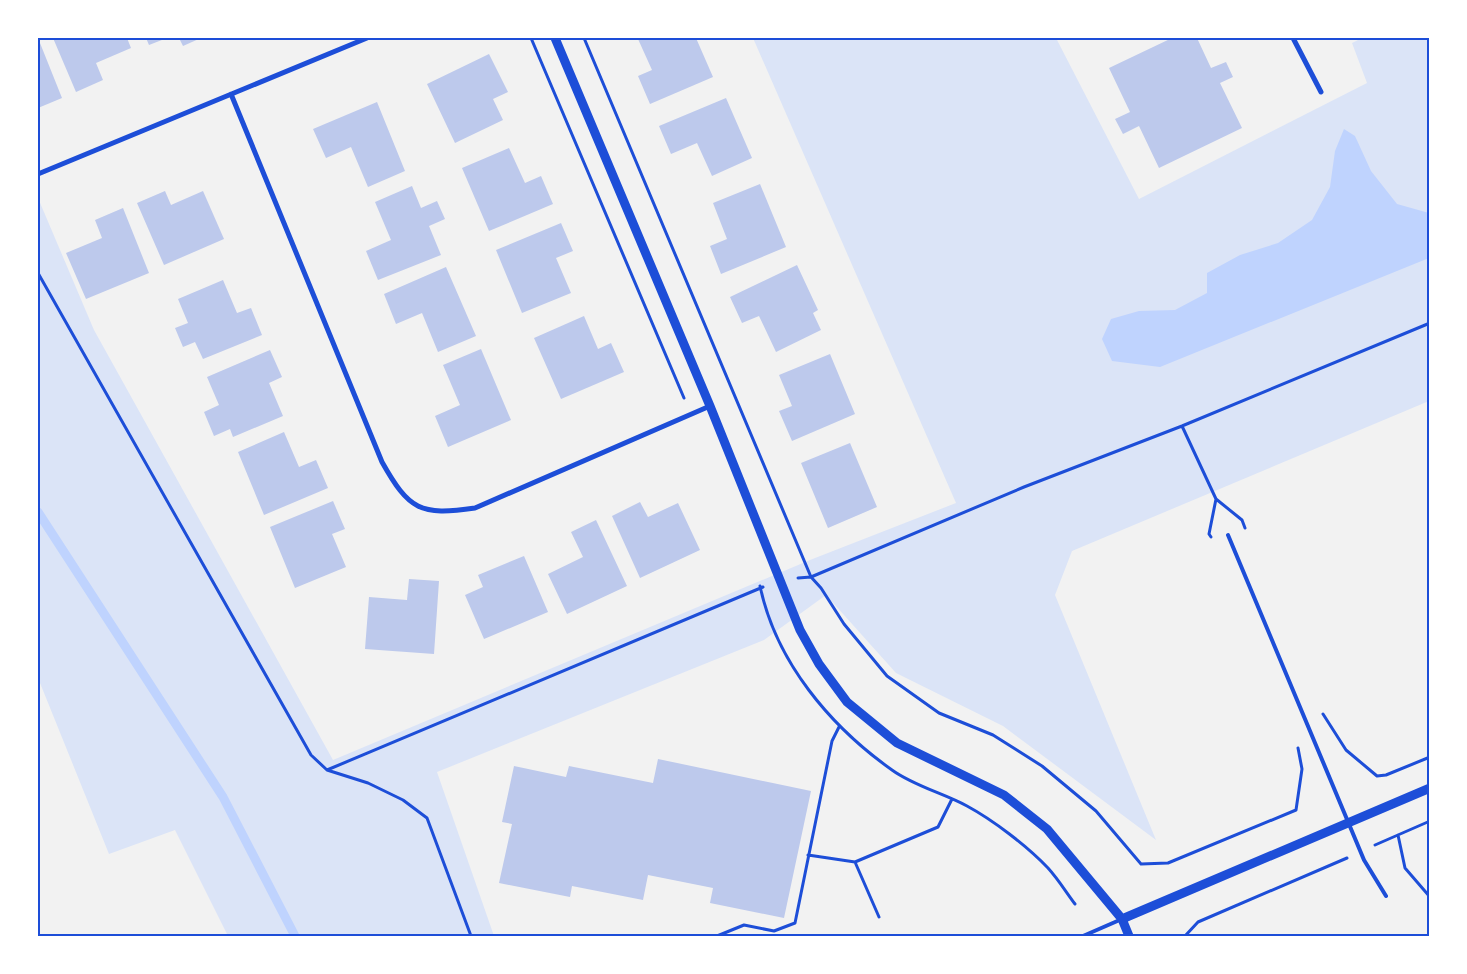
<svg xmlns="http://www.w3.org/2000/svg" width="1467" height="974" font-family="'Noto Sans',sans-serif">
  <rect width="100%" height="100%" fill="#f2f2f2"/>
  <path fill="#dbe4f7" d="M753,38H1056L1139,199L1367,83L1352,43L1362,38H1429V401L1072,551L1055,595L1156,840L1003,726L896,673L826,595L764,640L437,772L494,936H228L175,830L109,854L38,678V198L94,330L333,760L810,560L956,503Z"/>
  <path fill="#bfd3fe" d="M1344,129L1355,136L1371,171L1397,204L1429,213V258L1160,367L1112,361L1102,339L1111,319L1139,311L1175,310L1207,293V273L1240,255L1278,243L1312,220L1330,187L1335,151Z"/>
  <g fill="none" stroke-linecap="round" stroke-linejoin="round">
    <path stroke="#bfd3fe" stroke-width="9" d="M38,512L223,797L295,936"/>
  </g>
  <path fill="#bdc9ec" d="M38,38L62,98L38,108Z
    M53,38H127L131,48L96,63L103,80L76,92Z
    M146,38H167L149,45Z
    M179,38H201L183,46Z
    M641,38H696L713,77L650,104L638,76L652,70L638,39Z
    M1172,38H1197L1211,68L1226,62L1233,77L1220,83L1242,128L1159,168L1139,126L1123,134L1115,119L1130,112L1109,68Z
    M489,54L508,92L493,99L503,120L455,143L427,84Z
    M726,98L752,158L712,176L697,143L671,154L659,126Z
    M377,102L405,171L368,187L351,147L326,158L313,129Z
    M509,148L525,183L541,176L553,204L489,231L462,168Z
    M760,184L786,247L721,274L710,246L727,239L713,203Z
    M412,186L421,208L437,201L445,219L429,226L441,255L378,280L366,251L391,240L375,202Z
    M165,191L171,205L203,191L224,239L164,265L137,203Z
    M123,208L149,273L86,299L66,253L102,238L95,220Z
    M561,223L573,251L556,258L571,293L522,313L496,250Z
    M797,265L818,310L813,313L821,330L776,352L759,316L742,323L730,297Z
    M446,267L476,336L438,352L422,313L396,324L384,294Z
    M223,280L237,313L251,308L262,335L203,359L195,342L183,347L175,328L188,323L178,299Z
    M584,316L598,349L611,343L624,372L561,399L534,338Z
    M481,349L511,420L448,447L435,416L460,405L443,365Z
    M270,350L282,377L269,383L283,416L233,437L230,429L214,436L204,412L219,405L207,377Z
    M830,354L855,414L792,441L779,411L792,406L779,375Z
    M284,432L299,467L316,460L328,488L264,515L238,452Z
    M850,443L877,507L828,528L801,463Z
    M333,501L345,529L332,534L346,567L295,588L270,527Z
    M640,502L648,517L678,503L700,550L640,578L612,516Z
    M596,520L627,586L567,614L548,574L583,557L571,532Z
    M524,556L548,612L484,639L465,595L483,587L478,575Z
    M409,579L439,581L434,654L365,649L369,597L407,600Z
    M658,759L811,791L784,918L710,903L713,888L648,875L643,900L572,886L570,897L499,883L512,824L502,822L514,766L566,777L569,766L653,783Z"/>
  <g fill="none" stroke-linecap="round" stroke-linejoin="round">
    <path stroke="#1d4ed8" stroke-width="3" d="M531,38L684,398
      M584,38L811,577L821,588L844,624L887,676L939,713L993,735L1042,766L1096,811L1141,864L1168,863L1296,810L1302,769L1298,748
      M38,273L311,755L327,770L368,783L403,800L427,818L471,936
      M1182,426L1216,499L1209,534L1211,537
      M1216,499L1242,520L1245,528
      M798,578L811,577L1024,487L1182,426L1430,323
      M760,586C776,662 830,726 892,770C914,786 943,793 967,806C993,820 1027,846 1048,868C1058,879 1066,892 1075,904
      M1323,714L1346,750L1377,776L1386,775L1430,757
      M327,770L763,587
      M1398,835L1405,868L1430,897
      M1375,845L1430,821
      M808,855L855,862L938,827L952,799
      M855,862L879,917
      M717,936L744,925L774,931L795,923L832,741L839,727
      M1185,936L1198,922L1347,858"/>
    <path stroke="#1d4ed8" stroke-width="4" d="M1228,535L1364,860L1386,896
      M1083,936L1122,919"/>
    <path stroke="#1d4ed8" stroke-width="5" d="M1293,38L1321,92
      M231,94L382,462C409,510 420,516 475,508L710,406
      M38,174L367,38"/>
    <path stroke="#1d4ed8" stroke-width="9" d="M555,38L710,406L800,630L819,664L847,702L897,743L1004,795L1047,829L1122,919L1129,936
      M1122,919L1430,788"/>
  </g>
  <rect width="1467" height="974" fill="none" stroke="#ffffff" stroke-width="78"/>
  <rect x="39" y="39" width="1389" height="896" fill="none" stroke="#1d4ed8" stroke-width="2"/>
</svg>
